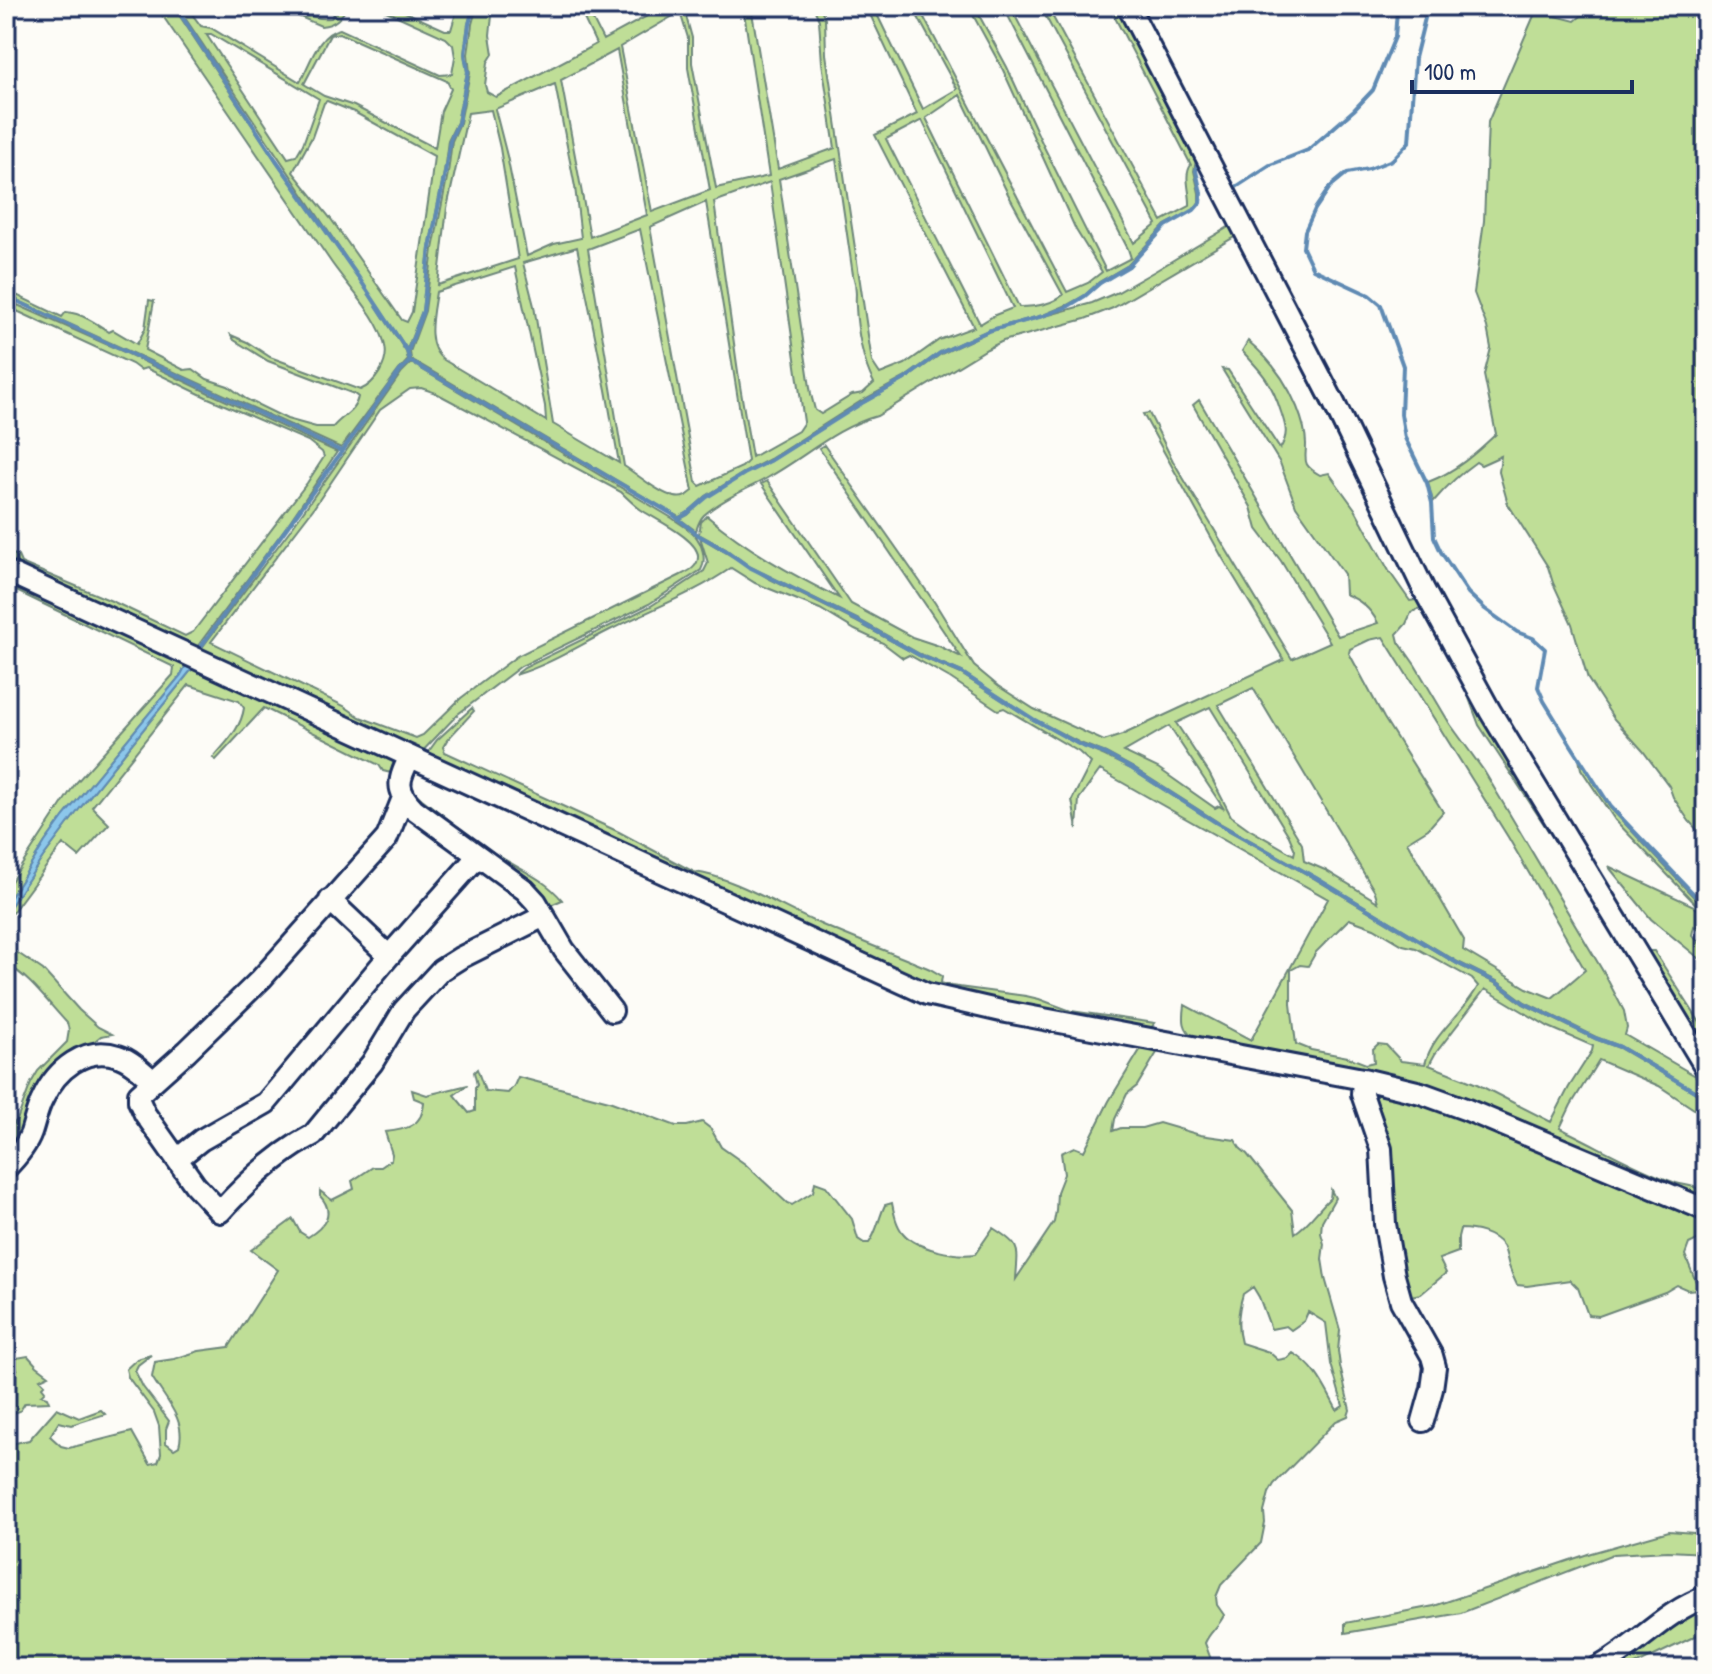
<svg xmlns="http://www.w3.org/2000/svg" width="1712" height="1674" font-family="'Patrick Hand',sans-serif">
  <rect width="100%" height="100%" fill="#fdfcf7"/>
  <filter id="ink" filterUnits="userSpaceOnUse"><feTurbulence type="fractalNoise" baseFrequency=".0125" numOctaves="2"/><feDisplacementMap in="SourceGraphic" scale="16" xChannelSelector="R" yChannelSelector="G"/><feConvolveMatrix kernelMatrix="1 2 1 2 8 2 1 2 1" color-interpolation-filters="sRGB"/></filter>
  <g filter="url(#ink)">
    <path fill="#bfde97" stroke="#6d867a" stroke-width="2" fill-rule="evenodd" d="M156,6H173L275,160L359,279L406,352L408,360L399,370L341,448L6,295V290L62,317L66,312C81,313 96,323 109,332L113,330L137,344L145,329L149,300L154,301L145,350L184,370L193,369L207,379L228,386L246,399L287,419L316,427H333C342,416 355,412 358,397L354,394L268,361L234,340L231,335L247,342L270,357L360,390C375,384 389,363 385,346C379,316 346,285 329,259C271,175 214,90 156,6Z
      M177,6H186L201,26L211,28L300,82C310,64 318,33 340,29L440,75L452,74L455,57L453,45L446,38L375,6H392L445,30H451L458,6H473L468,24L464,54L467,72L457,122L448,140L444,172L429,248L422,311L407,349ZM339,33L447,81L451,89L441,111L435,148L354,106L324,96L304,84L330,35ZM206,34H211L319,99L303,144L296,156L288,158ZM327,101L354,112L434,156L431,182L412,312L407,322L402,320L331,219L293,172L312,137L324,103Z
      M275,6C276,6 289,6 289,6C307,11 309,20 331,18L340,6H348C341,17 336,25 321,26Z
      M477,6H493L490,35L493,54L488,62L485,85L487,92L496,97L596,44L578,6H586L603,40L651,14L649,6H657L659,9L665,6H689L684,9L692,38V63L716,188L769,176L743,6H751L778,169L835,148L822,63L819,20L813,6H820L825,19L826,54L872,362L880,374L905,364L939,340L974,327L875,135L917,114L866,6H873L923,109L957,89L912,6H918L1067,292L1088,283L1102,272L1076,230L1003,70L968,6H974L1007,67L1044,147L1106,271L1131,258L1128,249L1003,6H1010L1134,243L1157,224L1040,6H1047L1162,221L1190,206C1191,193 1183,176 1191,165L1109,6H1121L1241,233L1113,308L1085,319L1003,341L987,349L877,416C837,427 805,457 769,477C748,489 722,499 704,515C699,520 698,525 696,531L680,519L688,515L707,497L744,474L771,461L863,403L905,380L941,354L988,332L1092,303L1118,292L1155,271L1230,226L1198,159L1196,160L1194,171L1199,193V202L1194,210L1165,225L1128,265L1099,282L1085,295L1067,305L1043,315L988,330L940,352L904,378L861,401L770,459L743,473L706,496L687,513L679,517L411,359L410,352L425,311L433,249L448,173L452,141L460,123L470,73L468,54L472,24ZM680,12L688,38V68L710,190L652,212L620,47ZM617,50L647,215L590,237L561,80ZM555,84L575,187L581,238L554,244L527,256L507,156L495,109ZM960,95L1008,194L1063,295C1051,305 1035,307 1019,307L926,118ZM491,110L500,148L518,259L438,285L447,208L468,113ZM922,120L1013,308L995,315L980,324L886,139ZM836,159L853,275C858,290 855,293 856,307C857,330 863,363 874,383L863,393L852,395L821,414L815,410L811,394L779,179ZM770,182L804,422L798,431L752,457L740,386L714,202ZM706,202L748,461L742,467L700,486L696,482L650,227ZM640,229L693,491C688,495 683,499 675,497C660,494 638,475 624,466L588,249ZM577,247L606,390L619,463L553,424L534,306L523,263ZM515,267L545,406L546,421L444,360C424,346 433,313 436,292Z
      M1593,6H1706V840L1689,821L1673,797L1669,786L1643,751L1614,719L1588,679L1572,624L1553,583L1548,567L1508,504L1499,472L1501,456L1481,465L1476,462C1459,474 1446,487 1433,502L1428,482C1455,472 1476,453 1496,434L1484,375L1491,348L1487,327L1474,293L1484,221L1488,122L1536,11L1575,21Z
      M6,300L124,352L207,392L337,452L286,527L197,647L192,644L185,645L6,563V551L18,556L21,563L114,602L185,636L193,632L307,483L324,457L322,452L308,441L206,397L146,368L140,370L132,364L6,306Z
      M1285,319L1625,953L1555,841L1479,725L1464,685L1420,608L1411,613L1406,624L1397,634L1399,642L1415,665L1450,724L1484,771L1604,973L1624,1011L1627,1028L1625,1035L1706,1082V1097L1620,1046L1596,1037L1525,1002L1497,981L1458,962L1316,877L1218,822L1132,767L1106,753L1080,743L1034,719L962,672L920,654L859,620L749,566L726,549L699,534L701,522L707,516C747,550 793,575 839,598L761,484L767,481L851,604L912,637L939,646L961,657L819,448L824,445L935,603L974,666L998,686L1034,709L1104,741L1122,735L1284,660L1222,557L1143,414L1149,413L1173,461L1292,659L1330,642L1281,561L1257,529L1251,507L1193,405L1199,400L1338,636L1378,623C1370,608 1360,600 1345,594L1344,574L1296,506L1280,463L1222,369L1228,370L1280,449C1289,434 1286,427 1281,412C1272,383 1263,373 1242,351L1248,341C1270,359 1286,380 1297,407C1301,417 1306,433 1306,444C1306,461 1301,464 1320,475L1329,473L1355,509L1389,571L1410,601L1416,600L1389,539L1281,325ZM1383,637L1508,837L1585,970L1552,998L1527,988L1463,950L1464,940L1407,842L1428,829L1443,812L1384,718L1349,653L1350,649L1369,640ZM1253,688L1375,892L1378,902L1325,870L1304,861L1302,844L1218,705ZM1210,707L1289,836L1295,850L1294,855L1249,829L1231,816L1209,773L1176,723ZM1169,726L1224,809L1219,806L1215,808L1158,768L1124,752Z
      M411,363L672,518C679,523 688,528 694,534C702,543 707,560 701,570L649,604L521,666L458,714L417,757L201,649L290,530L402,372ZM421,388L436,393L621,492C627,498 633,504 640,509C654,519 699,539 698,557C698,567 689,571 681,575L517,656L461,698L423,735L416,738L360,717L344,706L211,642L313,509L380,410L410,389Z
      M700,537L768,578L857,622L919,656L961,674L1033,720L1079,745L1105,756L1131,769L1217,824L1315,879L1457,964L1495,983L1523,1004L1595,1039L1619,1048L1706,1099V1117L1659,1086L1599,1060L1571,1105L1560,1128C1598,1146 1636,1169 1676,1183C1687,1186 1698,1186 1706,1193V1204L1512,1118L1196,1039C1182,1029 1183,1020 1185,1005L1251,1040L1328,899L1100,770L1079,799L1077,829L1072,800L1091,763L1079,752L1004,708L998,710L950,678L909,655L903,658L883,643L855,630L820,609L755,583L731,568C694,594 651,609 610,630C578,646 549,665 515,675L524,668L651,606L704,571L708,563ZM1349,919L1374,928L1403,945L1416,948L1472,979L1478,986C1464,1014 1433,1032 1425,1064L1401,1061L1386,1045L1378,1044L1373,1049L1374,1062L1366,1064L1348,1057L1311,1050L1296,1044L1291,1004V970L1300,965L1308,966L1316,952ZM1485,989L1549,1027L1593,1046L1592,1051L1569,1087L1551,1122L1477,1084L1429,1065L1435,1054Z
      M6,576L183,656L186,665L181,675L64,816L45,842L6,905V889L75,784L173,675L174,667L6,586Z
      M203,666L394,759L391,773L383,771L379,765L264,708L216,760L213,758C226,742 241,729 244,708L239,701L189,685L92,807L109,824L79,857L63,844L6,921V913L43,857L80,808L192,669L199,672Z
      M472,708L474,711L447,740L443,747L445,752L619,832L694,872C732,876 784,909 820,924C857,940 894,954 930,969L942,976L941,983L951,986L1026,996L1039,999L1071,1011L1155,1023L1150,1029L1049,1012L929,986L426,755L437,740Z
      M1579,759L1610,808L1703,907L1706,909V915L1615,820L1581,769Z
      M407,778L413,791L422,799C446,818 470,836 494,853C517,868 544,878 562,900L544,908L416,802Z
      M1589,865H1596L1649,951H1654L1706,1032V1055Z
      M1608,866L1694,906L1706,917V933L1694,926L1692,935L1706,950V964L1651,919Z
      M6,945L43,970L79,1010L98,1027L112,1034L101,1036L91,1044L69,1054L29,1127L6,1162V1140L10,1128L17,1120L31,1083L38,1071L67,1042L69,1030L67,1023C50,1005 28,975 6,964Z
      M1145,1042L1161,1046L1137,1086L1127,1094L1115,1119L1113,1131L1121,1128H1142L1159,1123L1200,1135L1235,1140L1240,1148L1247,1154L1292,1210L1295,1233C1310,1223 1317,1210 1330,1198L1331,1190L1335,1198L1322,1221L1321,1233L1324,1244L1322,1259L1325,1278L1340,1330L1338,1351L1340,1366L1350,1410L1348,1416L1336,1421L1274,1484L1269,1493L1264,1512L1265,1523L1261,1543L1221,1585L1216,1597L1217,1605L1224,1615C1218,1628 1210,1631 1205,1643L1214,1668H6V1445L29,1440L57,1408L79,1418L101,1410L105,1414L71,1425L59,1422L50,1436L61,1446L69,1448L132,1432L150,1464L158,1462L161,1454L159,1426L154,1412L128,1377L126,1369L137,1359L151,1355L138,1365L135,1371L143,1387L169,1421L166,1429V1443L174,1449L179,1446C187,1420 164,1398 152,1377L155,1362L174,1359L199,1351L229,1347L278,1270L251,1250L293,1219L300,1232L308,1237C324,1227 336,1213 320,1196V1191L332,1200L354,1189L352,1181L373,1167H381L391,1160L392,1154L385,1132C406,1130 423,1126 424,1102L414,1098L412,1090L427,1095L468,1085L454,1095L469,1113L475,1111V1088L477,1085L474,1072L477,1069L485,1091L508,1093L514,1086L518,1077L609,1101L676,1126H687L702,1122L711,1129L721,1147L745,1164L787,1203L792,1205L813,1192L815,1182L826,1186L852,1219L858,1239L864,1243H869C877,1232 879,1217 885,1205L892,1203C894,1213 896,1225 903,1233C916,1249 956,1257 975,1254L993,1228C1022,1246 1018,1248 1016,1279L1054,1222L1056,1211L1057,1192L1064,1174L1061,1153L1074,1147L1084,1151L1109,1101ZM1253,1287L1259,1297L1271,1329L1286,1326L1291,1330L1304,1321L1308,1312L1326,1323L1331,1364L1343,1406L1337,1410C1325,1388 1316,1366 1293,1353L1288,1358L1278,1360L1269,1352L1241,1343C1236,1326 1238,1311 1243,1294Z
      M1365,1088L1392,1090L1706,1217C1706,1236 1707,1236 1689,1244L1685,1255L1699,1289L1688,1290L1677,1285L1665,1292L1599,1316L1588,1315L1578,1288L1570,1280L1527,1286L1517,1285C1514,1279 1511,1272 1509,1266C1507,1260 1506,1251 1503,1246C1494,1233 1474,1229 1460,1229L1458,1237V1252L1439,1259L1446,1273L1421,1294L1405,1297Z
      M28,1356L37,1366L49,1375L40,1379L45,1384L42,1387L45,1391L41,1395L47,1397L49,1402L25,1403L20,1411L14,1413L8,1409L10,1402L6,1403V1370L17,1369L11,1359Z
      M1669,1531L1706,1534V1553L1668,1551L1613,1554L1461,1613L1345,1633V1623L1434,1606L1591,1553Z
      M1706,1601V1631L1629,1668H1604Z"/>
    <path fill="#8cc7eb" stroke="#5f8ab3" stroke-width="2" d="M186,665L192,669L80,808L43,857L6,913V905L45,842L64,816L181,675Z"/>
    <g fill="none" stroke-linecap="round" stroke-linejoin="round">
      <path stroke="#5f8ab3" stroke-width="4" d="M175,6L276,160L359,278L407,351L410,361L672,514L698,535L725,550L749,567L858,621L919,655L962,673L1033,719L1080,745L1105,754L1131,768L1217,823L1316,878L1457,963L1496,982L1524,1003L1595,1038L1620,1047L1706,1098
        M1428,6L1415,58L1409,142L1392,160L1369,169L1347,173L1330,187L1315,209L1305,231L1303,248L1313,269L1369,295L1381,305L1403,366L1401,414L1405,438L1427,483L1432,503L1434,537L1441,552L1468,593L1485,609L1517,632L1533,638L1545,649L1538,687L1544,701L1571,745L1611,807L1706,907
        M1215,151L1233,189L1270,165L1308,150L1354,110L1373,90L1395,37L1397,10L1400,6
        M6,296L341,451
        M408,351L423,311L430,248L445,173L450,140L458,123L468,72L465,54L469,24L474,6
        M678,519L687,514L707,497L744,474L770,461L862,403L905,379L940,353L988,331L1043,316L1067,307L1085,296L1100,283L1129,266L1166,226L1194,210L1200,203L1201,193L1196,171L1198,160
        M197,652L400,371L410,361"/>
      <defs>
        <path id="minor" d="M1128,6L1334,403L1424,590L1490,711L1706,1068
          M6,571L927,994L1001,1011L1363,1079L1421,1093L1465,1109L1706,1210
          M410,757C398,780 395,790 414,809L525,890L536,902L564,950L612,1011
          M403,798L387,838L261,979L187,1051L139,1094V1101L145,1114L195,1185L220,1212C247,1182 277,1154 313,1135L372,1063L404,1010L441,970L460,958L544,916
          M330,900L389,956
          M1363,1079L1362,1094L1381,1149L1385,1224L1394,1276L1401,1301L1432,1356L1435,1367L1432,1389L1423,1421
          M177,1159L201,1140L266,1103L389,956L478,856
          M6,1168C16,1158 26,1147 31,1133C35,1121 37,1109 43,1098C56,1070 85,1045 118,1056C131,1060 143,1072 153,1081
          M1597,1668C1636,1648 1663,1612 1706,1597"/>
      </defs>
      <use href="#minor" stroke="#1b2f5e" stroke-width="26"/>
      <use href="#minor" stroke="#fdfcf7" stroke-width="20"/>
    </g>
  </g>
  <rect width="1712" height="1674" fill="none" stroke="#fdfcf7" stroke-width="32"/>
  <rect x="16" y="16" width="1680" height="1642" fill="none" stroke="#1b2f5e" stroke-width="3" filter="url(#ink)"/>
  <path d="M1412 80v12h220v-12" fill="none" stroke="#1b2f5e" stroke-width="4"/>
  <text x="1424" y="80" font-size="24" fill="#1b2f5e" stroke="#fdfcf7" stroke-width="6" paint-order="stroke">100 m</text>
</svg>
